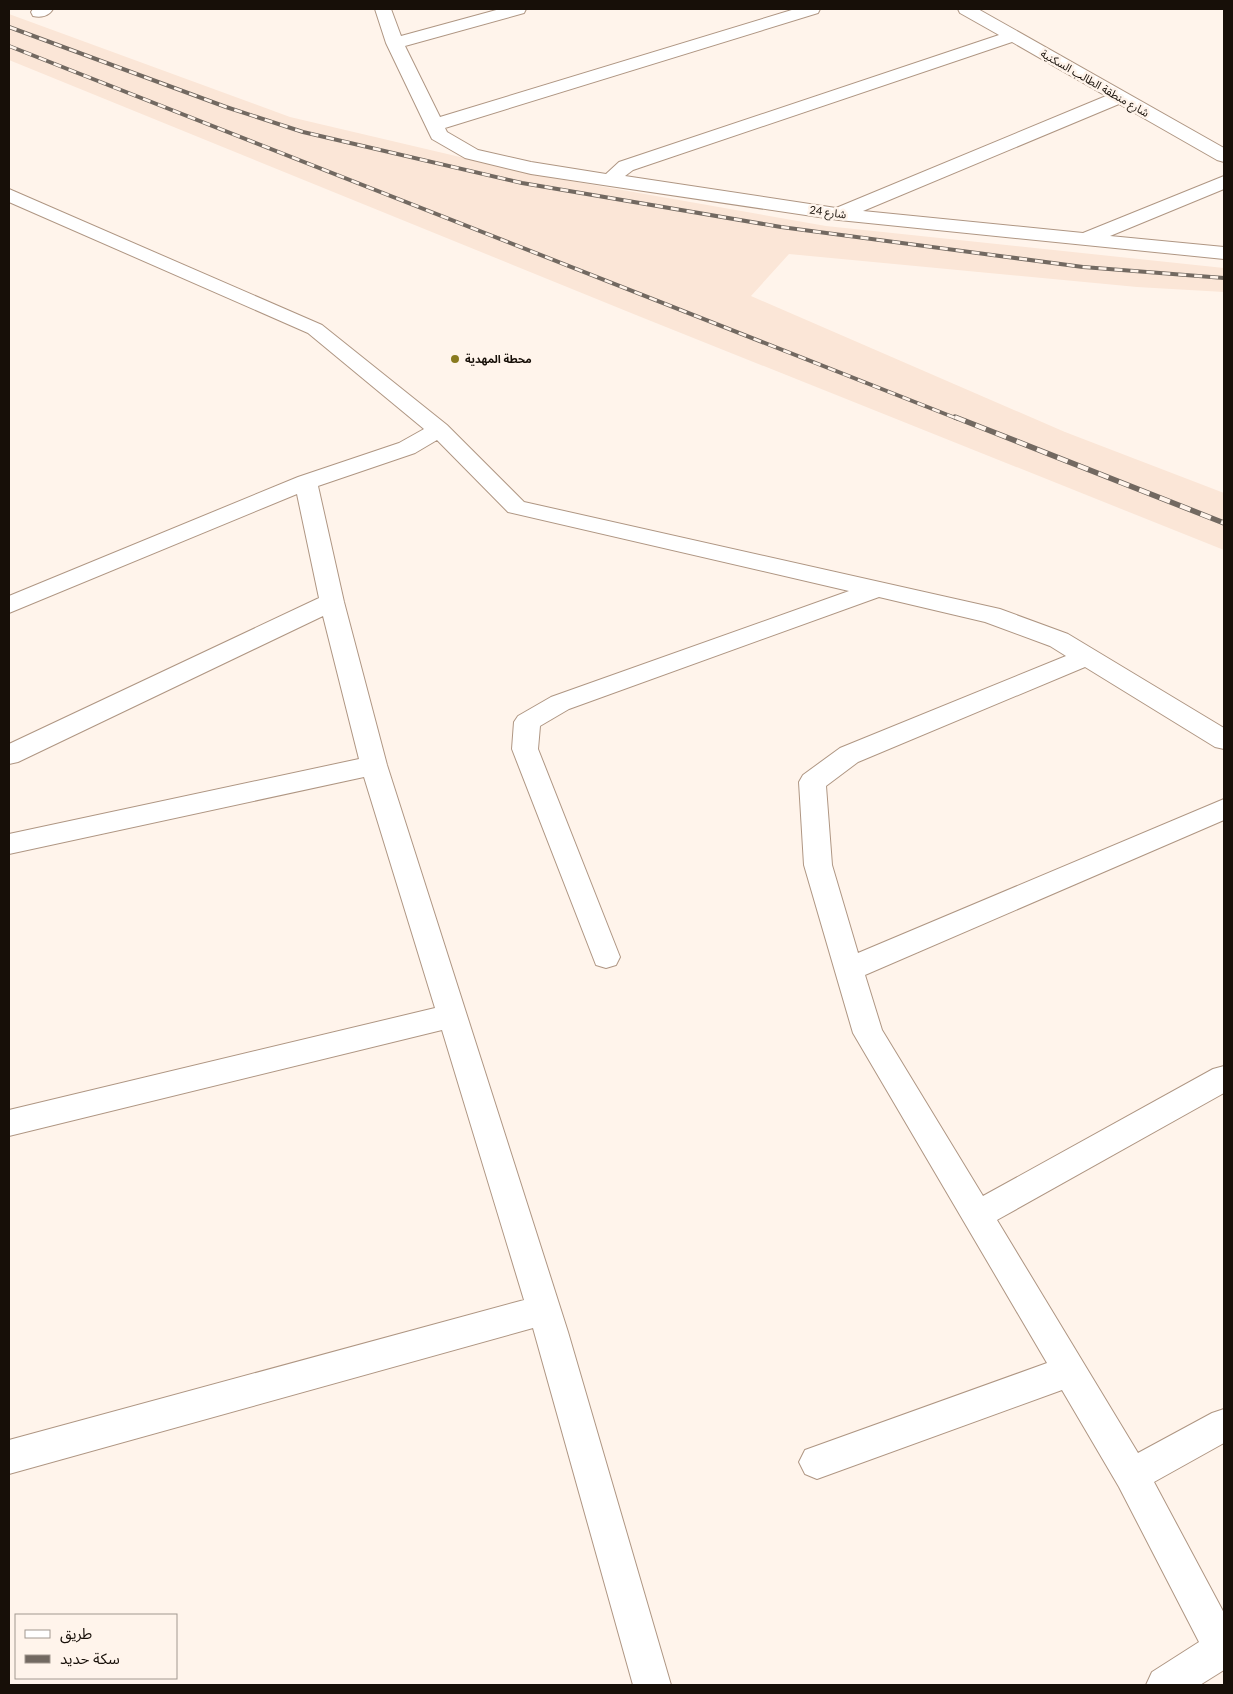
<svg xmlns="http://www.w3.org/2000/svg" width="1233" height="1694" font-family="Lato,'Noto Sans Arabic',sans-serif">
  <rect width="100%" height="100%" fill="#fff4eb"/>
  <path fill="#fbe6d7" d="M9,14L290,117L537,175L826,226L1224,268V292L1137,287L789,254L751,296L1065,432L1224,493V550L636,315L9,60Z"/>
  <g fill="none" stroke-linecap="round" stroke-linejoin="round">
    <defs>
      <path id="minor" d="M33,9H53C49,16 41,18 33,16L31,12Z
        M375,9H391L401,36L500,9H526L524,13L405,46L440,117L795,9H820L818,13L445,128L447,132L478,150L531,162L606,174L619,162L999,35L960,13L958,9H978L1224,148V162L1217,160L1119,104L863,211L1083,233L1224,176V189L1110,236L1224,247V259L839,220L610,186L531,174L465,158L432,139L430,135L386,43ZM1012,42L1106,96L836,208L625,176L633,170Z
        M9,189L322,325L447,425L524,502L1000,609L1068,634L1224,728V749L1215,747L1085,667L858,762L826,786L832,865L858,953L1224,799V820L865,975L882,1030L983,1196L1213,1069L1224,1066V1093L997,1220L1138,1453L1212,1413L1224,1409V1443L1154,1482L1224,1613V1670L1200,1685H1146L1152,1672L1199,1642L1119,1487L1062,1390L817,1479L805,1474L799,1462L805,1450L1047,1363L853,1033L804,865L799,782L803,775L840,748L1066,656L1050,646L985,622L879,597L569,709L540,726L538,749L620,957L616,965L606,968L596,965L512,749L514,722L518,716L551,697L849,591L508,512L437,440L415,453L318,486L344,602L387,765L568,1332L671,1685H633L533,1328L9,1474V1440L524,1300L442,1030L9,1136V1110L435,1008L364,777L9,854V834L359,759L323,616L18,762L9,764V744L319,598L297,494L9,613V596L298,477L399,443L424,429L308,333L9,202Z"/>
    </defs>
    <use href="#minor" stroke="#af9683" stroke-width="2"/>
    <use href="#minor" fill="#fff" fill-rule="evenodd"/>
    <defs>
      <path id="rail-far1" d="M9,27L226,107L303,132L522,183L781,227L1083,267L1224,278
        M9,46L958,419"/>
      <path id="rail" d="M955,417L1224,523"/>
    </defs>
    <use href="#rail-far1" stroke="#726961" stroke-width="4"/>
    <use href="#rail" stroke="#726961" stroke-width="5.5"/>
    <use href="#rail-far1" stroke="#fff4eb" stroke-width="2.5" stroke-dasharray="8" stroke-linecap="butt"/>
    <use href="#rail" stroke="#fff4eb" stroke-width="4" stroke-dasharray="11" stroke-linecap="butt"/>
  </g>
  <circle fill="#897a1f" stroke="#fff4eb" stroke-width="2" cx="455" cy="359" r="5"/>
  <g text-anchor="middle" stroke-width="5" stroke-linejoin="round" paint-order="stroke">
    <g font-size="11" fill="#170f08" stroke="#fff4eb">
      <text transform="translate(1095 83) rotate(30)" y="4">شارع منطقة الطالب السكنية</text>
      <text transform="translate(828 212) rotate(8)" y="4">شارع 24</text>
    </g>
    <g font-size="11" font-weight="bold" fill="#170f08" stroke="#fff4eb" text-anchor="start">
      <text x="465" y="363">محطة المهدية</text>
    </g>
  </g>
  <rect width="1233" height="1694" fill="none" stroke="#170f08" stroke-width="20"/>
  <rect x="15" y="1614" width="162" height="65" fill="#fff4eb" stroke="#a29890"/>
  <rect x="25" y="1630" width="25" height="8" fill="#ffffff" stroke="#a29890"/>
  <text x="60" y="1639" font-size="15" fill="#170f08">طريق</text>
  <rect x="25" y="1655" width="25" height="8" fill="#726961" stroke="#a29890"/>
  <text x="60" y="1664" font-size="15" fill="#170f08">سكة حديد</text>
</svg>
